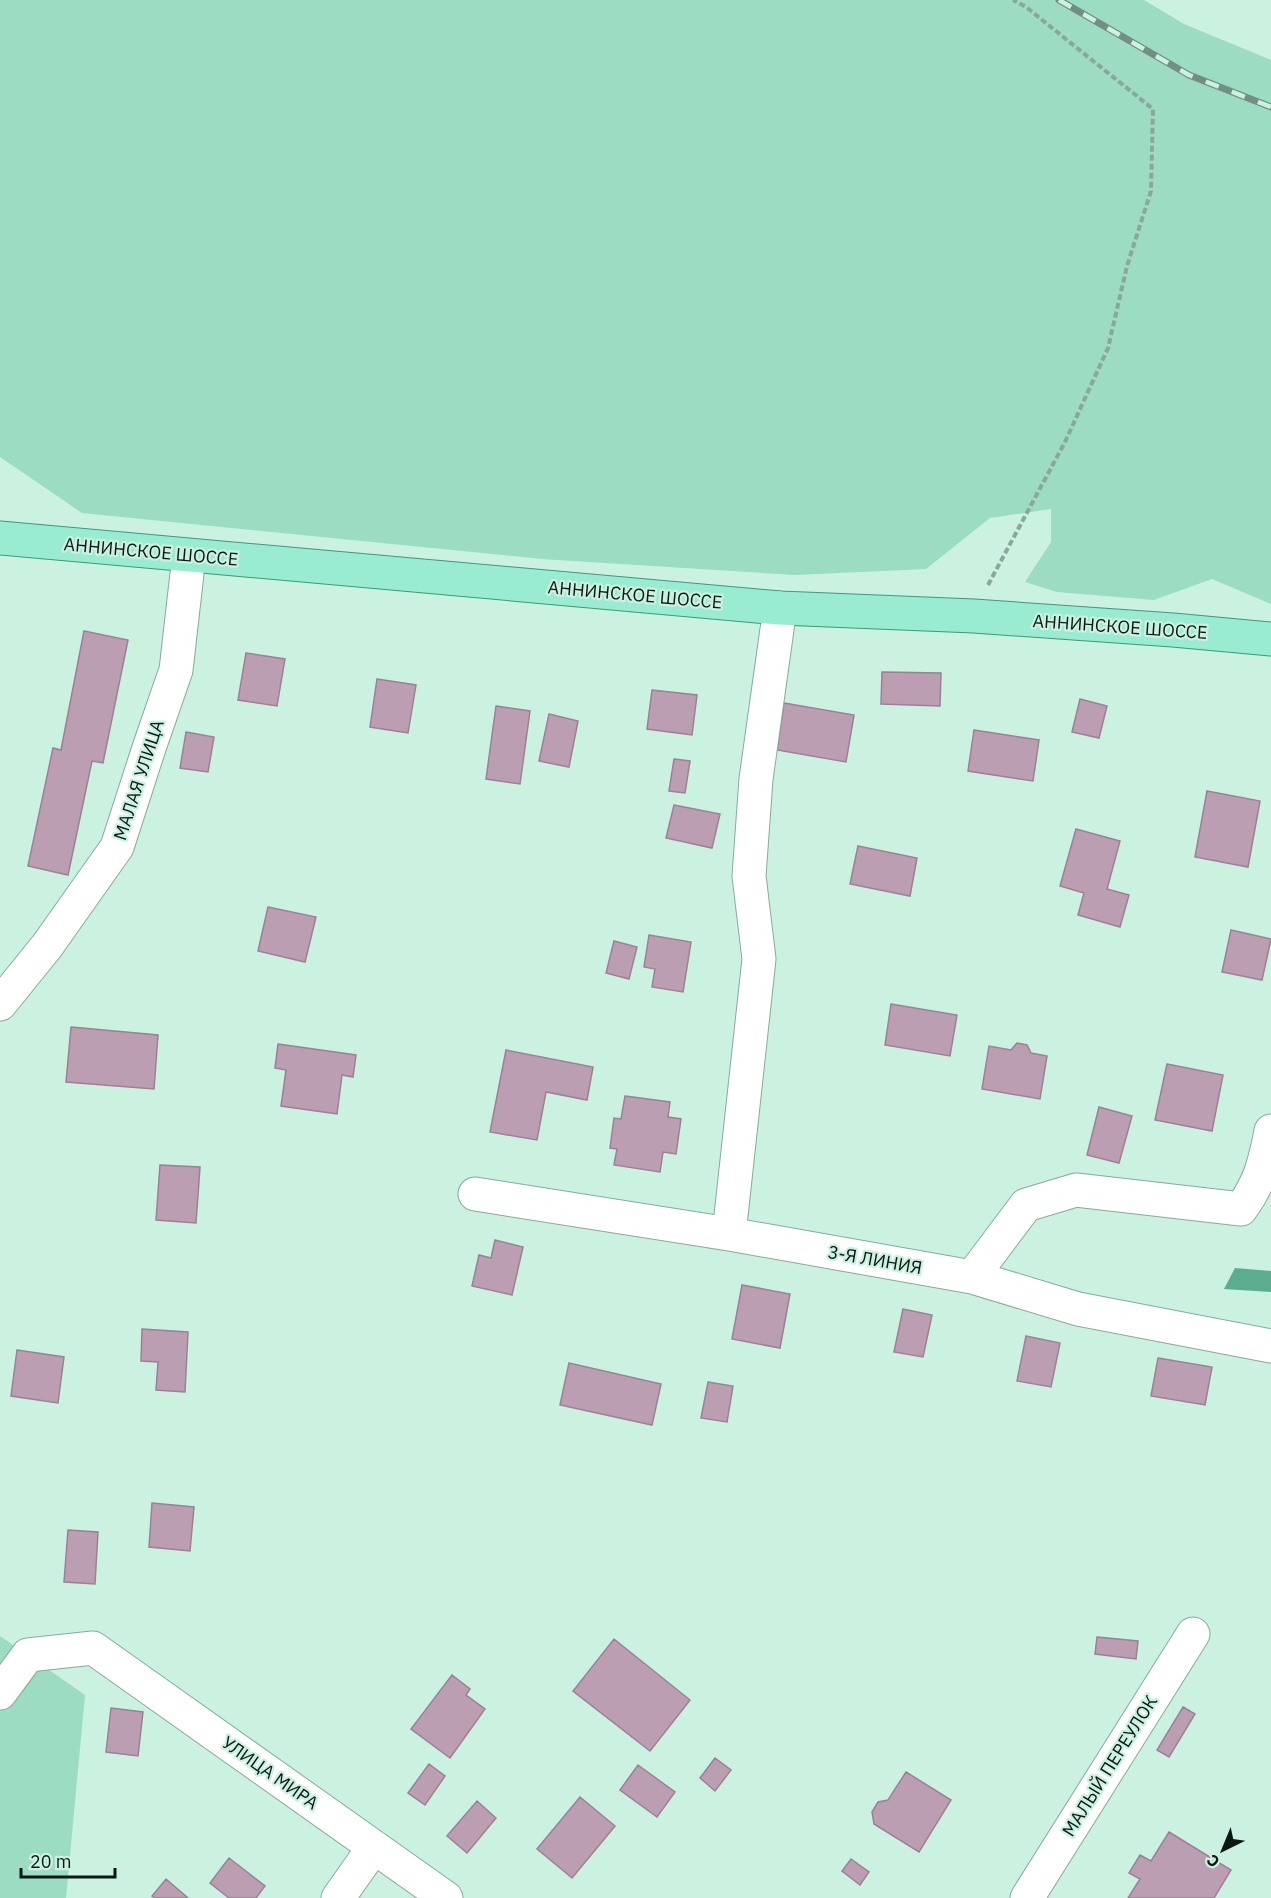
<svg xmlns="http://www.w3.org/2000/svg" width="1271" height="1898" font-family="'IBM Plex Sans',sans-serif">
  <rect width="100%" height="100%" fill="#cbf1e1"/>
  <path fill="#9bdcc2" d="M0,0H1144L1184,24L1271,60V604L1212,579L1154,600L1057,592L1025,582L1051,542V509L990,518L926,569L795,575L542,559L82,513L0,457Z
    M0,1636L85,1695L66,1898H0Z"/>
  <path fill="#5aad8f" d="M1235,1268L1271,1271V1292L1224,1289Z"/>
  <path fill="#bb9eb2" stroke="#9d8094" stroke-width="1.5" d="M84,631L128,640L103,763L92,761L68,875L28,866L53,748L61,750Z
    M246,653L285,659L277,706L238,700Z
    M882,672L941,673L940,706L881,704Z
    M377,679L416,685L408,733L370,727Z
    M652,690L697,695L692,735L647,729Z
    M1080,699L1107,706L1099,738L1072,732Z
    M784,703L854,715L846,762L777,750Z
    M496,706L530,711L520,784L486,779Z
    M549,714L578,721L569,767L539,761Z
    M974,730L1039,740L1033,781L968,771Z
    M186,732L214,737L208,772L180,768Z
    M674,759L690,761L685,793L669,791Z
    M1207,791L1260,801L1248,867L1195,857Z
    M674,805L720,814L712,848L666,838Z
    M1076,829L1120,841L1107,889L1129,895L1120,927L1078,915L1084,893L1060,886Z
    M858,846L917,858L910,896L850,884Z
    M268,907L316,917L305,962L258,951Z
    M1231,930L1271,939L1262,980L1222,972Z
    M649,935L691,942L683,992L652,987L655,969L644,967Z
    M614,941L637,947L629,979L606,973Z
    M891,1004L957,1015L950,1056L885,1045Z
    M71,1027L158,1035L154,1089L66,1082Z
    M1017,1043L1027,1045L1031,1053L1047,1056L1040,1099L982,1089L989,1046L1011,1050Z
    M278,1044L356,1055L353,1077L342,1075L337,1114L281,1106L286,1070L275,1068Z
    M506,1050L593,1067L587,1100L546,1092L537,1140L490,1132Z
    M1167,1064L1223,1075L1212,1131L1155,1120Z
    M625,1096L670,1102L668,1117L681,1119L676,1154L663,1152L660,1172L614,1165L617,1149L610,1148L614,1118L621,1119Z
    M1099,1107L1132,1116L1119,1163L1087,1155Z
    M160,1165L200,1167L196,1223L156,1220Z
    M495,1240L523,1247L512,1295L472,1286L479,1255L491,1258Z
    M742,1285L790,1294L780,1348L732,1339Z
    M903,1309L932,1315L923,1357L894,1352Z
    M142,1329L188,1332L185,1392L156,1390L158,1362L141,1361Z
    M1026,1336L1060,1343L1051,1387L1017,1381Z
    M17,1350L64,1357L58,1403L11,1396Z
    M1158,1358L1212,1367L1205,1405L1151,1396Z
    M569,1363L661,1384L652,1425L560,1405Z
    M708,1382L733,1386L727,1422L701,1418Z
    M152,1503L194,1507L190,1551L149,1547Z
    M68,1530L98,1532L95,1584L64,1582Z
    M1097,1637L1138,1641L1136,1659L1095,1654Z
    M614,1639L690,1700L650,1751L573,1691Z
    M452,1675L470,1689L466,1695L485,1709L450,1758L411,1729Z
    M1183,1707L1195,1714L1169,1757L1157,1750Z
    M111,1708L143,1712L138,1756L106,1752Z
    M715,1758L731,1770L715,1791L700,1778Z
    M429,1764L445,1776L425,1805L408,1793Z
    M638,1765L675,1792L657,1817L620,1790Z
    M906,1772L951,1800L919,1852L874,1824L872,1812L878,1802L888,1800Z
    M580,1797L615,1826L572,1878L537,1849Z
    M477,1801L496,1818L467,1853L447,1836Z
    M1169,1832L1231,1870L1214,1898H1128L1140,1879L1129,1873L1140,1855L1151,1861Z
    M229,1858L265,1886L256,1898H229L210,1883Z
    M851,1859L869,1872L860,1885L842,1871Z
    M166,1879L188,1898H155L152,1896Z"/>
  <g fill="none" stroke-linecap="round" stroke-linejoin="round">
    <defs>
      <path id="minor" d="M0,1004L47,946L117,847L149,748L176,670L189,556
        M475,1194L729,1234L972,1277L1078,1309L1271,1346
        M729,1234L759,959L749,876L756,779L780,608
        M972,1277L1026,1205L1076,1190L1241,1209C1260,1183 1265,1162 1271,1131
        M0,1693L28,1655L93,1648L446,1898
        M338,1898L374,1847
        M1027,1898L1193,1634"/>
      <path id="major" d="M0,538L780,608L974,616L1173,630L1271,639"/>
    </defs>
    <use href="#minor" stroke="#87ab9c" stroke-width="35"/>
    <use href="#major" stroke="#3b9a7b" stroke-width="35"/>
    <path stroke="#89a79b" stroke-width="4" stroke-dasharray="6 3" stroke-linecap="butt" d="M988,585L1065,442L1108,348L1127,266L1151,191L1153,109L1026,7L1013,0"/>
    <use href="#minor" stroke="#fff" stroke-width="33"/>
    <use href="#major" stroke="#99ecd1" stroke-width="33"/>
    <defs>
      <path id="rail" d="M1059,0L1189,75L1271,107"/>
    </defs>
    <use href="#rail" stroke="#738e83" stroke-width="7"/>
    <use href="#rail" stroke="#cbf1e1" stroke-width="4.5" stroke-dasharray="14" stroke-linecap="butt"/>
  </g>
  <g text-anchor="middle" stroke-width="4.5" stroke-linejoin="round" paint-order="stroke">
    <g font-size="18" fill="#0b1914" stroke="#cbf1e1">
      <text transform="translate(151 552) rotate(5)" y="6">АННИНСКОЕ ШОССЕ</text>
      <text transform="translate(635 595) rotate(5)" y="6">АННИНСКОЕ ШОССЕ</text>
      <text transform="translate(1120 627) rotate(4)" y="6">АННИНСКОЕ ШОССЕ</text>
      <text transform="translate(139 780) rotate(-72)" y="6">МАЛАЯ УЛИЦА</text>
      <text transform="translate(875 1260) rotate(10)" y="6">3-Я ЛИНИЯ</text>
      <text transform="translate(1110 1766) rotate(-58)" y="6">МАЛЫЙ ПЕРЕУЛОК</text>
      <text transform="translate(270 1773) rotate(35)" y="6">УЛИЦА МИРА</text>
    </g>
  </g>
  <g transform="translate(1223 1850) rotate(223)" stroke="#cbf1e1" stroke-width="4.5" paint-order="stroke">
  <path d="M0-4.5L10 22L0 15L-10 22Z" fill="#0b1914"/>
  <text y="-9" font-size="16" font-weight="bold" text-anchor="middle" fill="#0b1914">С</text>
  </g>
  <path d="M21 1868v9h94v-9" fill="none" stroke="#0b1914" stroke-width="3"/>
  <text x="30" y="1868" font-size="18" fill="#0b1914" stroke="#cbf1e1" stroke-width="4.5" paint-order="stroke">20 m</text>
</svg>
